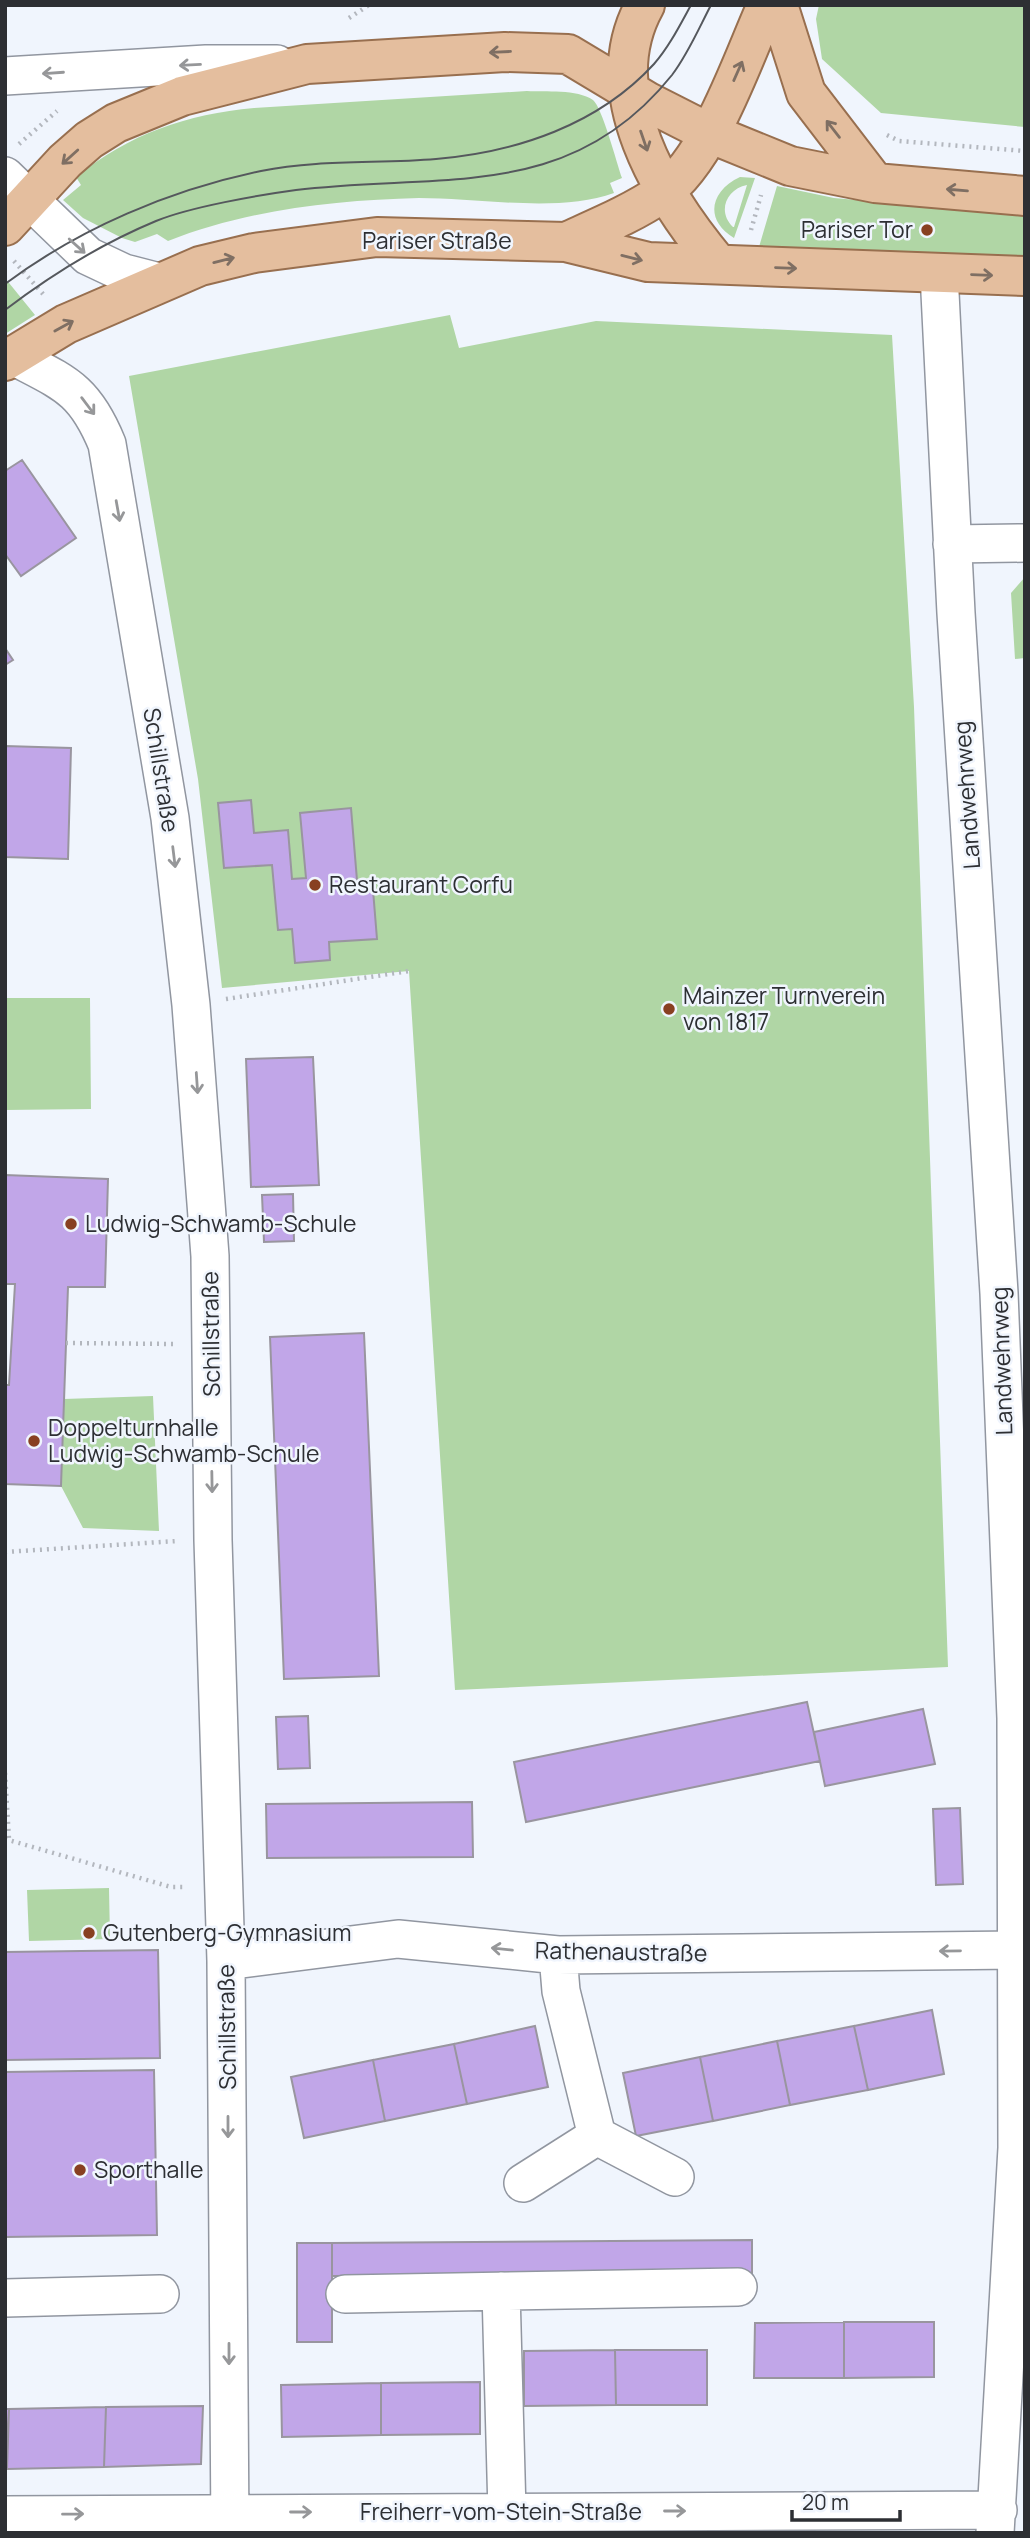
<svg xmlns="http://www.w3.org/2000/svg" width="1030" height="2538" font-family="Manrope,sans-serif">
  <rect width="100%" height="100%" fill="#f0f5fd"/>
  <path fill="#b0d6a5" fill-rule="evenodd" d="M819,5H1025V127L881,113L822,59L816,19Z
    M527,91C545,92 577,89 593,100C602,107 617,164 622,178L610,183L614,193C559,213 479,198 419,198C335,200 246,210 168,241L157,234L135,242L122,238L83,218L63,200L81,185L76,177C129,134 187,114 254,108Z
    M740,177L755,178L734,238C704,220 710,191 740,177ZM747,185L734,227H733C717,212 726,189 747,185Z
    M777,186L834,198L1025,215V258L759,247Z
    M5,278L35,315L5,334Z
    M450,315L459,348L596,321L892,335L914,707L948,1667L455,1690L409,971L222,988L198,779L129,376Z
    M1025,577V658L1015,659L1011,593Z
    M5,998H90L91,1109L5,1110Z
    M5,1385L63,1387L64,1399L153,1396L159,1531L83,1528L61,1486L5,1484Z
    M109,1888L110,1939L29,1941L27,1890Z"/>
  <path fill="#c1a6e8" stroke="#99959f" stroke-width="2" d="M22,460L76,538L21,576L5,554V471Z
    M5,648L13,660L5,665Z
    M5,746L71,748L68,859L5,857Z
    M251,800L254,833L288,830L292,879L306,878L300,813L351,808L358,892L373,890L377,939L329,942L330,960L295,963L292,929L278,930L272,865L224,868L218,803Z
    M313,1057L319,1185L251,1187L246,1059Z
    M5,1175L108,1179L105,1287H68L61,1486L5,1484V1385H9L15,1284H5Z
    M293,1194L294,1241L264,1242L262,1195Z
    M364,1333L379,1676L284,1679L270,1337Z
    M807,1702L820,1761L526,1822L514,1762Z
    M923,1709L935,1764L825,1786L814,1732Z
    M308,1716L310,1768L278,1769L276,1717Z
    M472,1802L473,1857L267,1858L266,1804Z
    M960,1808L963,1884L936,1885L933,1809Z
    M158,1950L160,2058L5,2060V1952Z
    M932,2010L944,2074L868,2090L854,2026Z
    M535,2026L548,2087L467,2104L454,2044Z
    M854,2026L868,2090L790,2105L777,2041Z
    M777,2041L790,2105L713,2121L700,2057Z
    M454,2044L467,2104L385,2121L373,2060Z
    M700,2057L713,2121L636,2136L623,2073Z
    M373,2060L385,2121L304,2138L291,2077Z
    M154,2070L157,2235L5,2237V2072Z
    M752,2240V2273L332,2276V2243Z
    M297,2243H332V2342H297Z
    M844,2322H934V2377L844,2378Z
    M844,2322V2378H754L755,2323Z
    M615,2350H707V2405H616Z
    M615,2350L616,2405L524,2406V2351Z
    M480,2382V2434L381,2435V2383Z
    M381,2383V2435L282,2437L281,2385Z
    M203,2406L201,2464L104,2467L106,2407Z
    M106,2407L104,2467L7,2469L9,2409Z
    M5,2409H9L5,2469Z"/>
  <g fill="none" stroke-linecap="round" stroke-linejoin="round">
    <defs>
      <path id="minor" d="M5,76L206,64H277
        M5,176L88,256L124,273L159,282
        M939,273L956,613L999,1293L1016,1718L1017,2148L995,2533
        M13,356C64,383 84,388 107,444L170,818L191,1005L210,1256L213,1540L226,1961L230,2533
        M952,544L1025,543
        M558,1955L561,1991L597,2136L675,2177
        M226,1961L398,1939L558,1955L1018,1950
        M523,2183L597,2136
        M501,2291L507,2512
        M345,2294L738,2287
        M5,2298L160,2294
        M5,2515L998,2510"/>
      <path id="major" d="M645,5C596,93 662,197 718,264
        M778,5L806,93L875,183
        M5,226L65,161L89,140L116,123L182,96L307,64L505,52L568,54L648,102L709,133L790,166L875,183L1025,196
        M566,242C599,227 633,213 662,193C710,159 743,58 767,5
        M5,361L66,324L200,266L254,253L377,237L566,242L648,262L1025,276"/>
    </defs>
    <use href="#minor" stroke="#9196a0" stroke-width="40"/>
    <use href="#major" stroke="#986f4f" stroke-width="42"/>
    <path stroke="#b3b7be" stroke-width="4.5" stroke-dasharray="2 5" stroke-linecap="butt" d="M349,18L369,5
      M887,135L899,141L1025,151
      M19,144L57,111
      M751,230L761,195
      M14,261L43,294
      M226,999L409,971
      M5,1341H11
      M66,1343L174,1344
      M5,1552L177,1541
      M5,1773L9,1839
      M5,1839L171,1887H186"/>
    <use href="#minor" stroke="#fff" stroke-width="37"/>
    <use href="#major" stroke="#e4be9e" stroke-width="38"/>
    <path stroke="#55585d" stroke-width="2" d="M5,284C80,228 170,190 261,171C319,159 378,164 436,159C517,152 598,125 654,64C669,47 680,25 691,5
      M5,310C51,275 103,243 156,221C190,207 259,195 296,190C440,172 569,204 672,75C688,54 699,28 711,5"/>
  </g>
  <defs><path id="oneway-shaft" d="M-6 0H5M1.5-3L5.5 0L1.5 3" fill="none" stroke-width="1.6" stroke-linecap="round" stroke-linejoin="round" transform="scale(1.75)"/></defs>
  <g stroke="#7f6f63">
    <use href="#oneway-shaft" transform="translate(500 52) rotate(177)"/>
    <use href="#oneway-shaft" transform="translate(738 71) rotate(-66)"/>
    <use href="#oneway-shaft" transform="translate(833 129) rotate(-128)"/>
    <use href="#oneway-shaft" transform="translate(644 141) rotate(71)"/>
    <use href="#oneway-shaft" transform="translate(70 157) rotate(138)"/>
    <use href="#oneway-shaft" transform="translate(957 190) rotate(-175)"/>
    <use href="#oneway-shaft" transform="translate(632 258) rotate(14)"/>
    <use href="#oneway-shaft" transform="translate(224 260) rotate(-14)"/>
    <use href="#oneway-shaft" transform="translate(786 268) rotate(2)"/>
    <use href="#oneway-shaft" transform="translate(982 275) rotate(2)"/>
    <use href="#oneway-shaft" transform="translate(64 326) rotate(-29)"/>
  </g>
  <g stroke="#969799">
    <use href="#oneway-shaft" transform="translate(190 65) rotate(177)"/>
    <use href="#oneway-shaft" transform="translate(53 73) rotate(176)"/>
    <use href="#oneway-shaft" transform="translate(77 246) rotate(42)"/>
    <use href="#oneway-shaft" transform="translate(88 406) rotate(53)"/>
    <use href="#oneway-shaft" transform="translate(118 511) rotate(80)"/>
    <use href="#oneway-shaft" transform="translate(174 857) rotate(83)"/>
    <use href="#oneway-shaft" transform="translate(197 1083) rotate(86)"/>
    <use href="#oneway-shaft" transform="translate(212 1482) rotate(89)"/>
    <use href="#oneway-shaft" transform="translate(502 1949) rotate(-174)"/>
    <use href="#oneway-shaft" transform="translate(950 1951) rotate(179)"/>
    <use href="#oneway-shaft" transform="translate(228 2127) rotate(90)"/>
    <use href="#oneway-shaft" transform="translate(229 2354) rotate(90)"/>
    <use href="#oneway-shaft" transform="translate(675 2511)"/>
    <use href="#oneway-shaft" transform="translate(301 2512)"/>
    <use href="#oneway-shaft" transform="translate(73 2514) rotate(-1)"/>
  </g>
  <g fill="#884021" stroke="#f0f5fd" stroke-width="2.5">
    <circle cx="927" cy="230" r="7"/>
    <circle cx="315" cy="885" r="7"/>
    <circle cx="669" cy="1009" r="7"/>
    <circle cx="71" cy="1224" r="7"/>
    <circle cx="34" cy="1441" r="7"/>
    <circle cx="89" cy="1933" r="7"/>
    <circle cx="80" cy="2170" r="7"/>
  </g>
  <g text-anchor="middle" stroke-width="5" stroke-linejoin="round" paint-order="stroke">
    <g font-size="23" fill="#2d2f33" stroke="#f0f5fd" text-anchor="start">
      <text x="913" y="238" text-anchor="end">Pariser Tor</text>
      <text x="329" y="893">Restaurant Corfu</text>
      <text x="683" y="1004">Mainzer Turnverein<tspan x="683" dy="26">von 1817</tspan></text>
      <text x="85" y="1232">Ludwig-Schwamb-Schule</text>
      <text x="48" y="1436">Doppelturnhalle<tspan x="48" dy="26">Ludwig-Schwamb-Schule</tspan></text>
      <text x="103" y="1941">Gutenberg-Gymnasium</text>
      <text x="94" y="2178">Sporthalle</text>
    </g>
    <g font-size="23" fill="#2d2f33" stroke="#f0f5fd">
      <text x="437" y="249">Pariser Straße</text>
      <text transform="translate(161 770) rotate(81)" y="8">Schillstraße</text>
      <text transform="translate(967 795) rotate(-94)" y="8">Landwehrweg</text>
      <text transform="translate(211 1334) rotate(-91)" y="8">Schillstraße</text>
      <text transform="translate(1002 1361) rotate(-92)" y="8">Landwehrweg</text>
      <text transform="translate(621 1952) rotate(1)" y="8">Rathenaustraße</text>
      <text transform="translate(227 2027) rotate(-91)" y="8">Schillstraße</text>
      <text x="501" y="2520">Freiherr-vom-Stein-Straße</text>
    </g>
  </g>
  <rect width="1030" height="2538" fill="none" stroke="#2d2f33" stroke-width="14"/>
  <path d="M792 2510v10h108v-10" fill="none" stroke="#2d2f33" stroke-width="3.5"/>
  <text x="802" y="2510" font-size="21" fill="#2d2f33" stroke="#f0f5fd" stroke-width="5" paint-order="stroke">20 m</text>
</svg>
